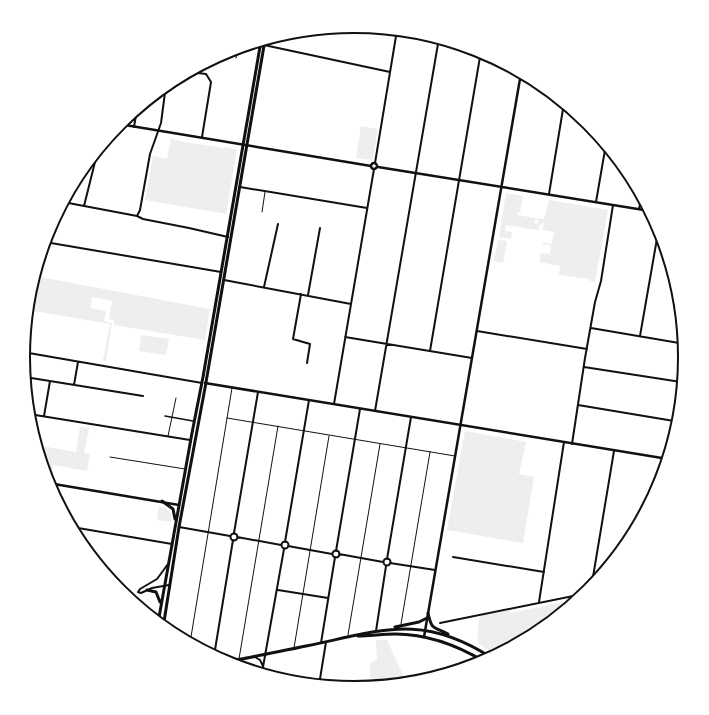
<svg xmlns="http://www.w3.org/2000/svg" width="709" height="715" font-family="'PT Sans',sans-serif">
  <rect width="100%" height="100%" fill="#fff"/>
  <path fill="#eee" d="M361,126L378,129L373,158L371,160L356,158Z
    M171,138L179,141L223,148L227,147L237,150L226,214L145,200L153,156L167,159Z
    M506,193L523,196L520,213L518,212L517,215L541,219H544L549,200L608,210L595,282L591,281L589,285L590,279L559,275L560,266L539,262L541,253L550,254L551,245L542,244L543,242L552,244L554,232L543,230L544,221L539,227L537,223L539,220H535L534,223L537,224L539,228L538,230L506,225L505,231L512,232L511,239L499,237Z
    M498,240L507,241L503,263L494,261Z
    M35,276L210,309L205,340L114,325V320L109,319L112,301L92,297L90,308L106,311L104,321L112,323L106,361L103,360L110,324L28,310L29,293Z
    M141,335L169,339L166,355L139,351Z
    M80,427L89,428L84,453L90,454L87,471L53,465L51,478L46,477L36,445L76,452Z
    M465,431L526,442L519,474L534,477L523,543L447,530Z
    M159,506C169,509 173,512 171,522L157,520Z
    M582,598L538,633L496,656L478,643V636H477L480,615L510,610L511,613Z
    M376,640H387L407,684L396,685L395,682L370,678V664L377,659Z"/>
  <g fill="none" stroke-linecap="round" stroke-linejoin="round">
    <path stroke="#111" stroke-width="1" d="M236,58L238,48
      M262,212L265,192
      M227,418L455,456
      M168,436L176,398
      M110,457L185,469
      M401,624L430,452
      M348,635L380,444
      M190,643L232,388
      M294,648L329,436
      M239,659L278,426"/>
    <path stroke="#111" stroke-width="1.5" d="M165,416L193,421"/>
    <path stroke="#111" stroke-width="2" d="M248,45L260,47
      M264,45L390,72
      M190,72L206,74L211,82L202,137
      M134,127L137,109
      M375,163L397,30
      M240,187L367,208
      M549,194L564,103
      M63,202L137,216L143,219L189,228L228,237
      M596,202L606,144
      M84,206L98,150
      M639,209L642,195
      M137,216L140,210L150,154L161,123L166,85
      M45,242L221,272
      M224,280L351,304
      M264,287L278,224
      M301,294L293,339L310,344L307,363
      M308,295L320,228
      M591,328L685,344
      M477,331L587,349
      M640,336L659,227
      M345,337L472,358
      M430,351L481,51
      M23,352L202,383
      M584,367L681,382
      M25,377L143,396
      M74,385L78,362
      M334,404L374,169
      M578,405L674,421
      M375,411L439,38
      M29,414L190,440
      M44,416L50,381
      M572,444L585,358L595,302L601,281L613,205
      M668,459L686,356
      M660,486L664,459
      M179,527L230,536
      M78,528L172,544
      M234,533L258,392
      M230.5 537a3.5 3.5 0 1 1 7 0a3.5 3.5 0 1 1-7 0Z
      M237,537L281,545
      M281.5 545a3.5 3.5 0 1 1 7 0a3.5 3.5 0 1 1-7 0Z
      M285,542L309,400
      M288,546L332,554
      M332.5 554a3.5 3.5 0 1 1 7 0a3.5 3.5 0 1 1-7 0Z
      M336,551L360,409
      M339,554L383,562
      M453,557L544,572
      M383.5 562a3.5 3.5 0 1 1 7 0a3.5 3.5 0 1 1-7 0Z
      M387,559L411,417
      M390,563L435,570
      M591,589L614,451
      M278,590L328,598
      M138,592L140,589L157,579L168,564
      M138,592L141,593L152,588L169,585
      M539,602L564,442
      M440,623L588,593
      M376,631L386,566
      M321,643L335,557
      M214,656L233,540
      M255,657L260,660L263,666
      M264,675L263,667L284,549
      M286,682L287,676L319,682
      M319,685L326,642"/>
    <path stroke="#111" stroke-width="2.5" d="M119,124L371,166
      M371 166a3 3 0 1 1 6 0a3 3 0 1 1-6 0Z
      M378,167L650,211
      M48,483L179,505
      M424,637L521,73"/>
    <path stroke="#111" stroke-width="2.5" d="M205,383L668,459"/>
    <path stroke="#111" stroke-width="3" d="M162,501L173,509L175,519
      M147,590L156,592L160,602
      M428,613C432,631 433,626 448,634
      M158,623L192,433L203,377L261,41
      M395,627L419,622L427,618
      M163,628L179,527L205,388L265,40
      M358,636C370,636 383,634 395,634C428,634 457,645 485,662
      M225,662C234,660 243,659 252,657C270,653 288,650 306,646C381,631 421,612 492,658"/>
    <path stroke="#707070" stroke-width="1" d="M97,564L120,585L128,599"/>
  </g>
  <path d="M0 0H709V715H0ZM30 357a324 324 0 1 1 648 0a324 324 0 1 1-648 0Z" fill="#fff" fill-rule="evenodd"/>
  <path fill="none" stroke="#111" stroke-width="2" d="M30 357a324 324 0 1 1 648 0a324 324 0 1 1-648 0Z"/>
</svg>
